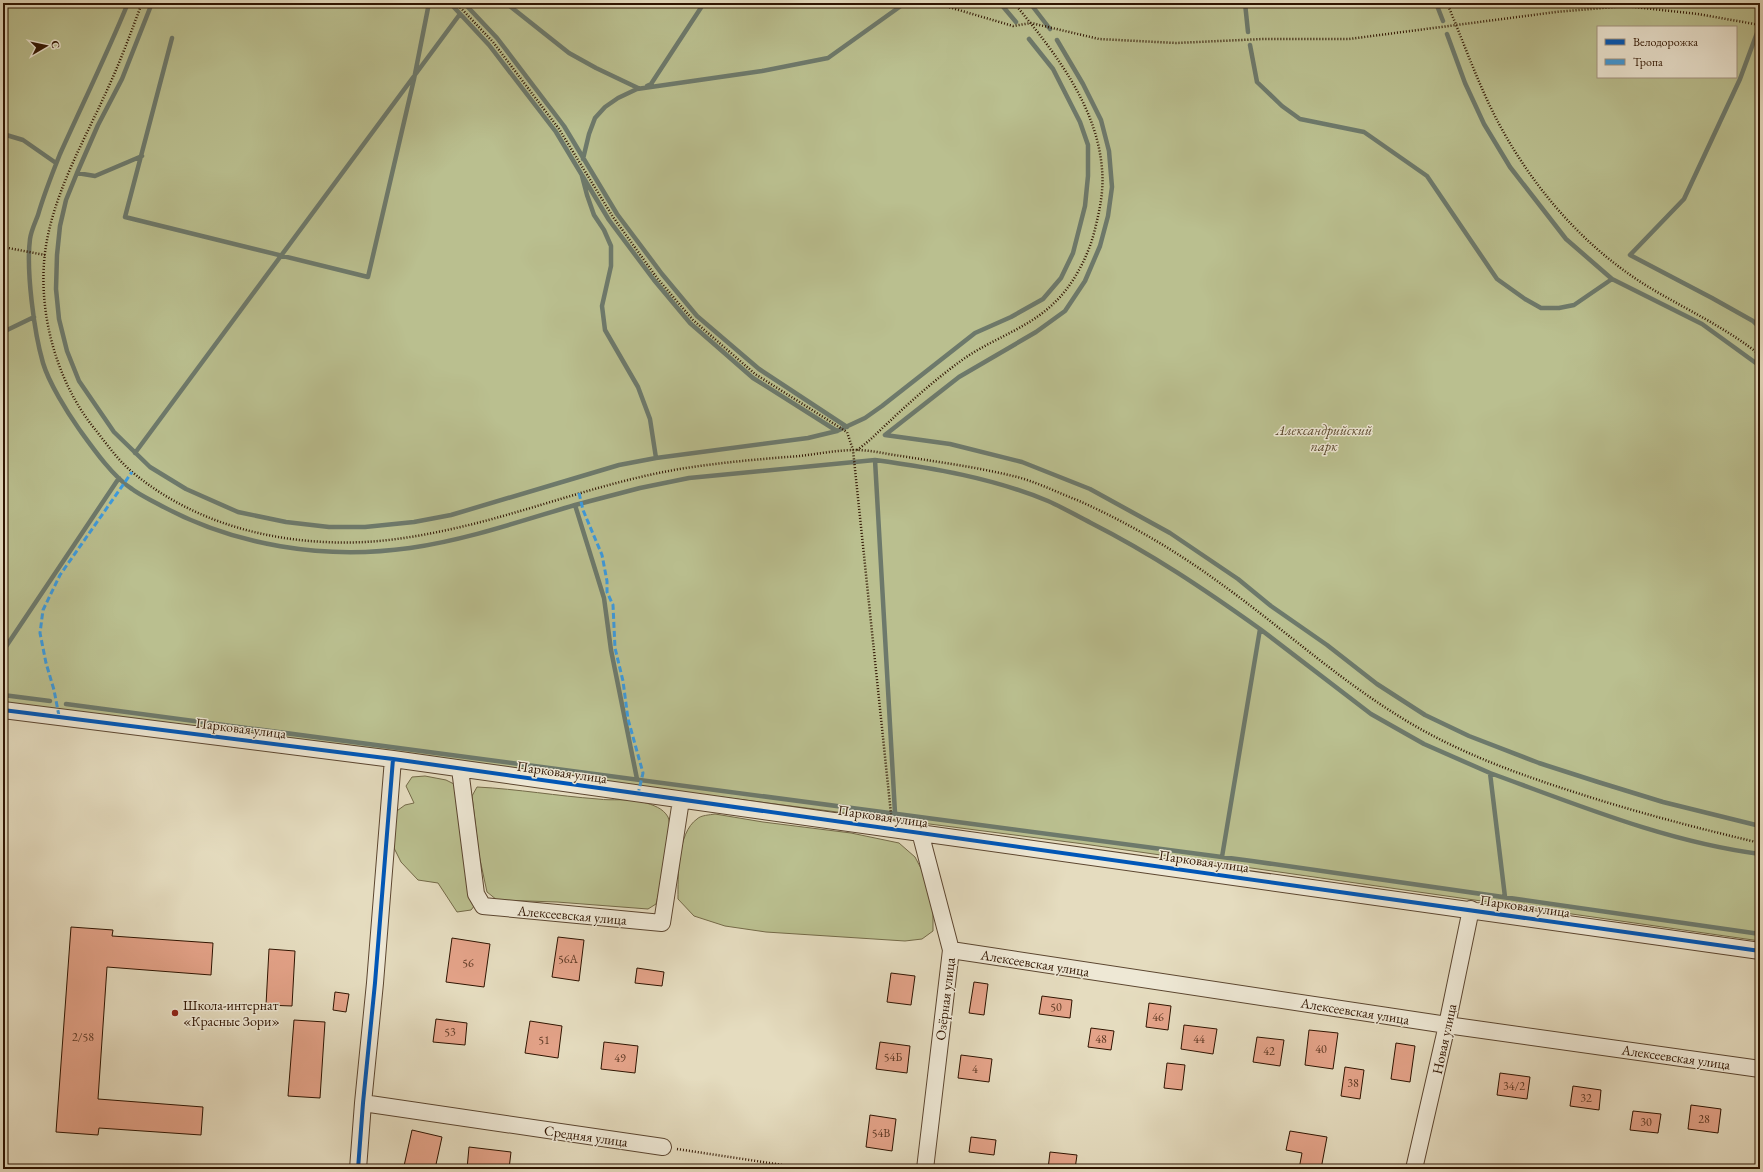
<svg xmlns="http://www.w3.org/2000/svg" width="1763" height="1172" font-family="'EB Garamond',serif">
  <rect width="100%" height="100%" fill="#e5dcbf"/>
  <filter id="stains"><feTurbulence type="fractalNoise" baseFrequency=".005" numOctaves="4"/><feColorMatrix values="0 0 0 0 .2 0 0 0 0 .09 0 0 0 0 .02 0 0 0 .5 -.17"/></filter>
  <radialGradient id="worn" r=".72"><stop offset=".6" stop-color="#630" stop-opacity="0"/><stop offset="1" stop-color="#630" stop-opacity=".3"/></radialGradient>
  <path fill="#babf8f" stroke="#746a48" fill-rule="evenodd" d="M3,3H1760V941L1084,844L3,704ZM1598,27H1736V77H1598Z
    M425,776L446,780L456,785L475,905L471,910L457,912L438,883L418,880L401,862L391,842L394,813L405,805L414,803L406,786L412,777Z
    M477,787C518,789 557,796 598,799C612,801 629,798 643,802C653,805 663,808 668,817C674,830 660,888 656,904L648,909L557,902L497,900L487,892L479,855L472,796Z
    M715,814L763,822L851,833L899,843L915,857L925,876L933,908V931L922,939L905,941L766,932L725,926L694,916L678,899C678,877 677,833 697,819C701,815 710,815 715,814Z"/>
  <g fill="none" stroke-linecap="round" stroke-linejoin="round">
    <path stroke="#6d796b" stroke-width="4.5" d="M128,3C107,54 83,103 60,154C52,174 44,194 38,215C35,223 31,231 30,239C26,270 34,332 43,363C49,383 67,412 79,429C92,447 113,477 132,489C140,495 149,499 158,504C234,546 324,560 410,548C466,540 521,521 575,505L604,598L611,650L637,779
      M450,3L489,45L556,132L609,220L654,280L690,323L753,378L837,431
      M464,3L497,38L564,126L617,214L662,274L697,316L759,369L847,427
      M506,3L569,53L596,68L638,88
      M1000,3L1016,22
      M1030,3L1050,29
      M1245,3L1248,32
      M1436,3L1443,21
      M1757,33L1740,79L1684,199L1630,255L1712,298L1753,321L1760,328
      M1447,34L1465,83L1484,124L1510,167L1566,239L1612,279L1702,324L1760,366
      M172,38L125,217L368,277L414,79L429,3
      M1057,40L1083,84L1101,120L1109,151L1112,187L1108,216L1100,246L1085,281L1065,311L1036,332L959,377L885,435L950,444L1022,462L1090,489L1170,533L1238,579L1271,606L1327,645L1377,684L1425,715L1469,736L1539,763L1598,782L1663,802L1760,826
      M1250,45L1257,82L1282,106L1300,119L1364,132L1427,176L1497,279L1525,299L1541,308H1559L1574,305L1612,279
      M647,86L651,84L704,3
      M3,134L23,140L56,163
      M142,156L95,176L77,173L66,200L60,226L57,255L56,289L59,319L67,351L79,381L114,432L150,467L186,489L238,512L286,522L329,527H365L414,522L451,515L619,465L656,458
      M583,159L589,134L595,118L605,107L618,98L637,89L762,71L828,58L905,3
      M77,173L98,125L122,79L152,3
      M582,176L587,195L594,215L604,230L611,246V266L602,306L605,330L638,387L650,419L656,458L808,438L837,431L865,418L882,406L975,333L1011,317L1043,299L1061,278L1073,253L1085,206L1088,176V145L1080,122L1053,69L1029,39
      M3,332L34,317
      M135,453L460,14
      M575,505L640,488L689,478L875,460
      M3,651L119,478
      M3,695L50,701
      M66,704L1252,861L1760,934
      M895,813L875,460C933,468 993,478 1048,501C1062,507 1077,516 1091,523C1152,554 1204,589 1260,629
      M1222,857L1260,629L1371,714L1424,744L1490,773
      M1505,897L1490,773C1578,805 1667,842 1760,854"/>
  </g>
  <path fill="#e4a389" stroke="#2f1401" d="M71,927L113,930L112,936L213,943L211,975L107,967L98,1099L203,1107L201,1135L99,1128L98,1135L56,1132Z
    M558,937L584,940L579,981L552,977Z
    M452,938L490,944L484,987L446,982Z
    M269,949L295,951L292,1006L266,1005Z
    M637,968L664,972L662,986L635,983Z
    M891,973L915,976L911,1005L887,1002Z
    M974,982L988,984L984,1015L969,1013Z
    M335,992L349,994L346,1012L333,1010Z
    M1042,996L1072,1000L1070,1018L1039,1014Z
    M1149,1003L1171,1006L1168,1030L1146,1027Z
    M436,1019L467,1023L465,1045L433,1042Z
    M294,1020L325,1022L320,1098L288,1096Z
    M530,1021L562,1026L558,1058L525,1053Z
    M1184,1025L1217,1029L1213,1054L1181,1049Z
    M1091,1028L1114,1031L1111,1050L1088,1047Z
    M1309,1030L1338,1033L1333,1069L1305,1065Z
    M1257,1037L1284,1040L1280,1066L1253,1062Z
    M604,1042L638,1046L635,1073L601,1069Z
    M880,1042L910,1046L907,1073L876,1069Z
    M1396,1043L1415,1046L1410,1082L1391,1079Z
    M961,1055L992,1059L989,1082L958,1078Z
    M1167,1063L1185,1065L1182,1090L1164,1088Z
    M1345,1067L1364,1070L1360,1099L1341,1096Z
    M1500,1073L1530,1077L1527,1099L1497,1095Z
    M1573,1086L1601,1090L1599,1110L1570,1106Z
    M1691,1105L1721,1109L1718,1133L1688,1129Z
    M1633,1111L1661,1114L1658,1133L1630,1130Z
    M870,1115L896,1119L892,1151L866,1147Z
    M412,1130L442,1137L435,1169H417L404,1166Z
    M1290,1131L1327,1137L1321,1169H1299L1302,1153L1286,1150Z
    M971,1137L996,1140L994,1155L969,1152Z
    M469,1147L511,1152L509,1169H467Z
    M1050,1152L1077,1155L1075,1169H1048Z"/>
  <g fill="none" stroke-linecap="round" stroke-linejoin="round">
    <defs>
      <path id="minor" d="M3,710L393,759L1760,951
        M460,769L476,894L483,906L662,923L681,800
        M920,832L951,950L925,1169
        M951,950L1447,1025L1760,1069
        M363,1103L663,1147
        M358,1169L363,1103L375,983L393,759
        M1414,1169L1447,1025L1471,909"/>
    </defs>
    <use href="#minor" stroke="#5c4630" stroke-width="18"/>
    <path stroke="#2f1401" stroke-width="2.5" stroke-dasharray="1 2" stroke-linecap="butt" d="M142,3C131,32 121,60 108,88C87,135 59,183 48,235C34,299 53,377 94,428C106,443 117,459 131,471C196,526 282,546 365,542C402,540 441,532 477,523C547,505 615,479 686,468C724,462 762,459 799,456C818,454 837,450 856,450C871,450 886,454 901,456C938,462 976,467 1013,476C1035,481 1056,492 1077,500C1129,523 1178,552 1224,586C1282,628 1336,677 1397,715C1452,750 1512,772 1574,792C1635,812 1697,828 1760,843
      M456,3L493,42L559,129L613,217L657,278L693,320L755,374L847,432L853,450L891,814
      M935,3L1013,26L1031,23L1099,39L1176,43L1263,39H1349L1556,12L1625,6L1698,14L1760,25
      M1447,3C1464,43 1478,84 1498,122C1533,188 1584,247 1647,286C1685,309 1725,327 1760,355
      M3,247L45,255
      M857,450C870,441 880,430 891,420C912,400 935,380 958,363C988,340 1026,330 1053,304C1073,286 1089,255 1095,229C1100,209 1104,189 1102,169C1097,105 1053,50 1014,3
      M677,1149L809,1169"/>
    <use href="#minor" stroke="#eee8d5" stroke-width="16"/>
    <path stroke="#3d9add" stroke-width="3" stroke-dasharray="6 3" stroke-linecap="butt" d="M579,493L583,510L602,555L607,581V592L613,605L615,648L623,681L628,719L643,773L638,794
      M59,716L54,690L46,663L40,633L43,610L60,575L132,472"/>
    <defs>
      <path id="cycleway" d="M3,710L393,759L1760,951
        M358,1169L363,1103L375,983L393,759"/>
    </defs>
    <use href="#cycleway" stroke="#eee8d5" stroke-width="6"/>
    <use href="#cycleway" stroke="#0057b8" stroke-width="4"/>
  </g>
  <circle fill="#8f2418" stroke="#eee8d5" stroke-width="1.5" cx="175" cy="1013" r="4"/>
  <g text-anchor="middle" stroke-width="3" stroke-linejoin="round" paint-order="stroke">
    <g font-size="12" fill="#5c3823">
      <text x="568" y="963">56А</text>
      <text x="468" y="967">56</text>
      <text x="1056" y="1011">50</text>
      <text x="1158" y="1021">46</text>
      <text x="450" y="1036">53</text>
      <text x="83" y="1041">2/58</text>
      <text x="1101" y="1043">48</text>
      <text x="1199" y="1043">44</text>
      <text x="544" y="1044">51</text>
      <text x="1321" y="1053">40</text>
      <text x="1269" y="1055">42</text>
      <text x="893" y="1061">54Б</text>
      <text x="620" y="1062">49</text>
      <text x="975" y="1073">4</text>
      <text x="1353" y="1087">38</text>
      <text x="1514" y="1090">34/2</text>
      <text x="1586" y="1102">32</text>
      <text x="1704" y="1123">28</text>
      <text x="1646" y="1126">30</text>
      <text x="881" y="1137">54В</text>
    </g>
    <g font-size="14" font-style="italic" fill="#59472c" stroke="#eee8d5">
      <text x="1324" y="435">Александрийский<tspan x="1324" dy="16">парк</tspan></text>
    </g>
    <g font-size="14" fill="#2f1401" stroke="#eee8d5">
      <text transform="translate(241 728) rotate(7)" y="5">Парковая улица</text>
      <text transform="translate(562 772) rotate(8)" y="5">Парковая улица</text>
      <text transform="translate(883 816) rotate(8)" y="5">Парковая улица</text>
      <text transform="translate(1204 861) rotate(8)" y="5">Парковая улица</text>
      <text transform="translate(1525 906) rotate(8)" y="5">Парковая улица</text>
      <text transform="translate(572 915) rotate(5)" y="5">Алексеевская улица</text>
      <text transform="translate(1035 963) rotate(9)" y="5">Алексеевская улица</text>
      <text transform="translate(945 999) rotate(-83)" y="5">Озёрная улица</text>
      <text transform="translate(1355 1011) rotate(9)" y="5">Алексеевская улица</text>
      <text transform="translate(1444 1039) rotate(-78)" y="5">Новая улица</text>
      <text transform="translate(1676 1057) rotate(8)" y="5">Алексеевская улица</text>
      <text transform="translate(586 1136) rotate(8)" y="5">Средняя улица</text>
    </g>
    <g font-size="14" fill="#2f1401" stroke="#eee8d5" text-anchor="start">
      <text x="183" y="1010">Школа-интернат<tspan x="183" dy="16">«Красные Зори»</tspan></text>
    </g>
  </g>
  <rect width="1763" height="1172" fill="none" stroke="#e5dcbf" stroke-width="16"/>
  <rect x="4" y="4" width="1755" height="1164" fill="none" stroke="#2f1401" stroke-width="2"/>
  <rect x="8" y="8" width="1747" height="1156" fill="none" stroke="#2f1401"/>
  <rect x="1597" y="26" width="140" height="52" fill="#eee8d5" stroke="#a29380"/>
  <rect x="1605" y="39" width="20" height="6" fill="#0057b8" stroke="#a29380"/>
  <text x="1633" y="46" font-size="12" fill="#2f1401">Велодорожка</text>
  <rect x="1605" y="59" width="20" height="6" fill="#3d9add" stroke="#a29380"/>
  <text x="1633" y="66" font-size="12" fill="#2f1401">Тропа</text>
  <g transform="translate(46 46) rotate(81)" stroke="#eee8d5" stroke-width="3" paint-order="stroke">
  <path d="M0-3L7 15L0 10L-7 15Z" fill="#2f1401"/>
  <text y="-6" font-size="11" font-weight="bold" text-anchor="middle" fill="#2f1401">С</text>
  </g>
  <rect width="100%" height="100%" filter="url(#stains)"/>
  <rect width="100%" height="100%" fill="url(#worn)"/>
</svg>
